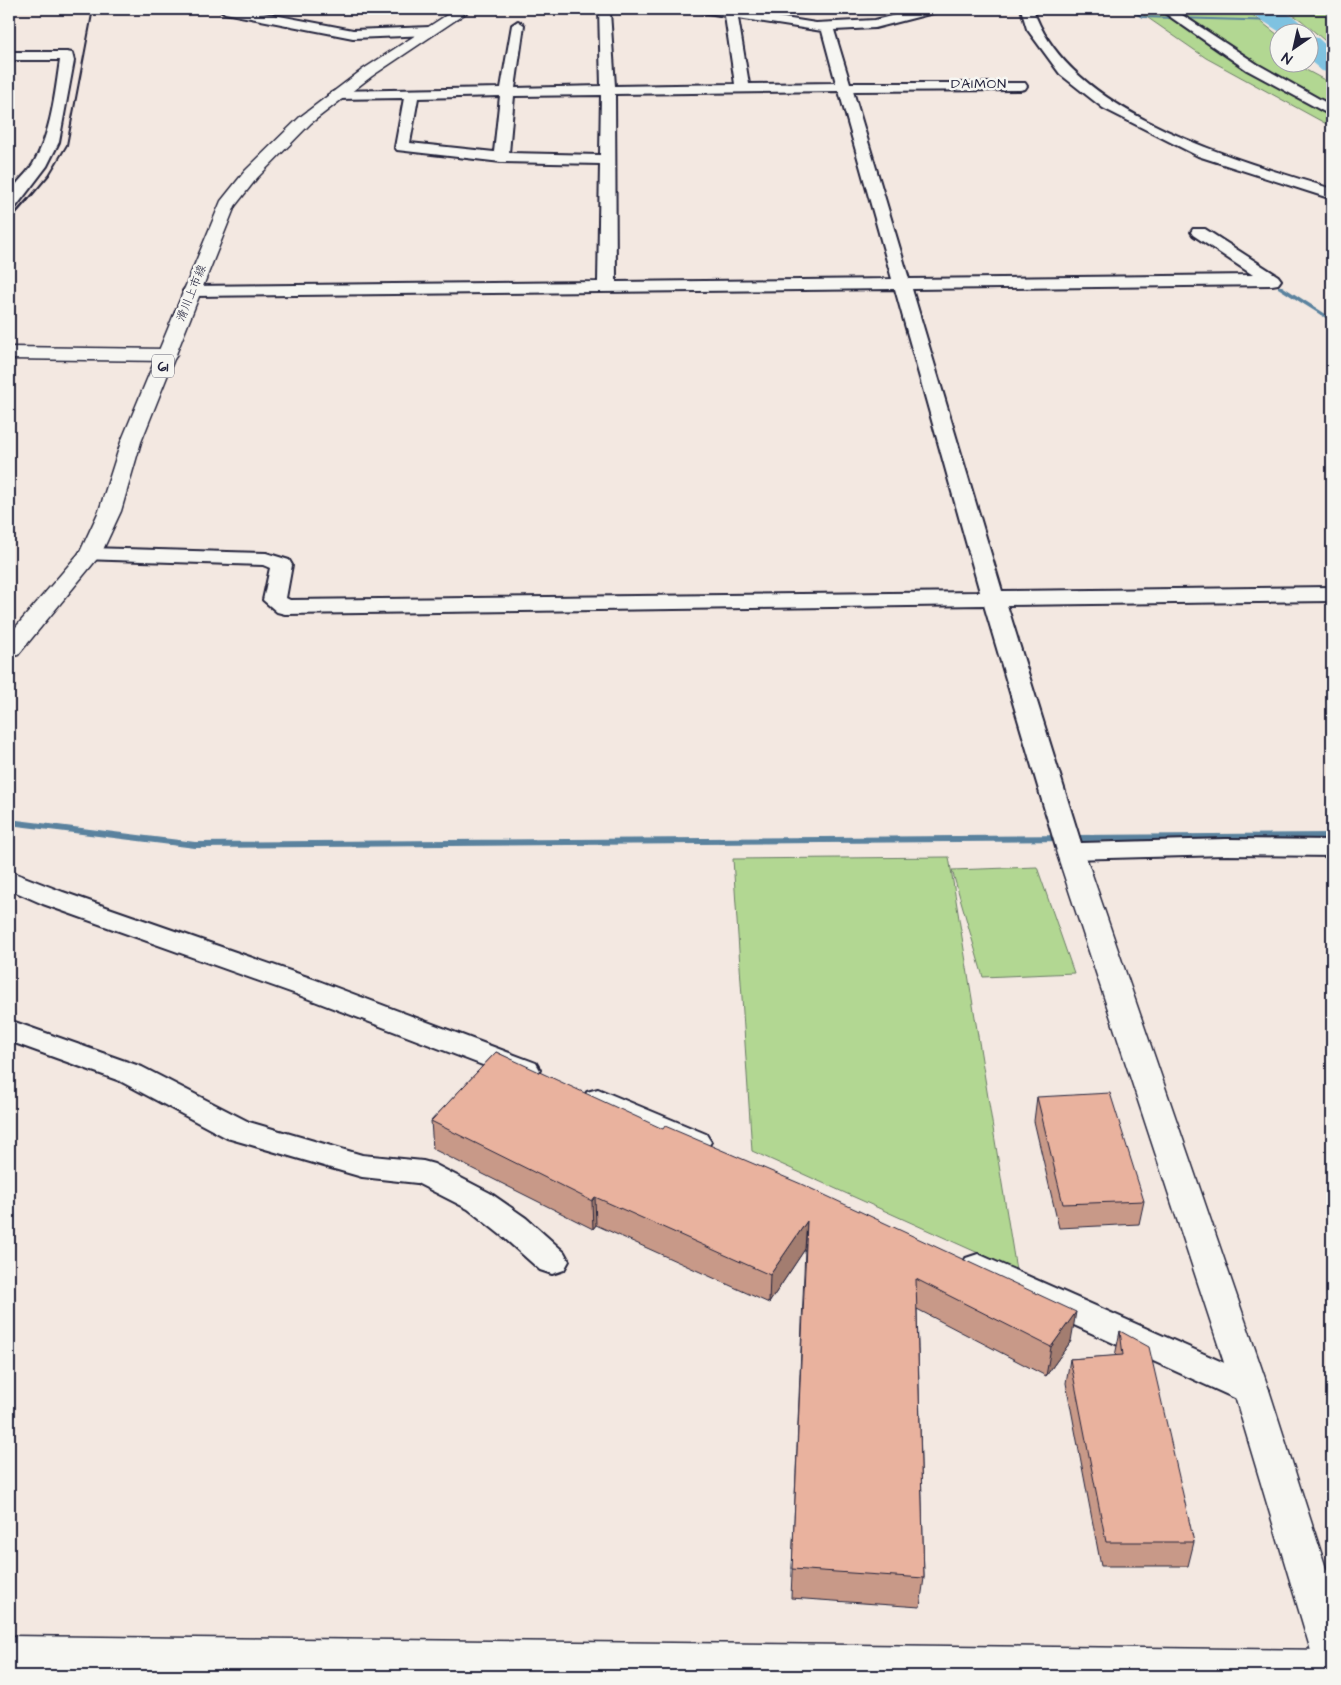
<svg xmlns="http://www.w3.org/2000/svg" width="1341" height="1685" font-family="'Architects Daughter','Klee One',sans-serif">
  <rect width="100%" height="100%" fill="#f3e8e1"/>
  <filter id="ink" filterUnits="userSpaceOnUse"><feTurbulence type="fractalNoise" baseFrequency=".02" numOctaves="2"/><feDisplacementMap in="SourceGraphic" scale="10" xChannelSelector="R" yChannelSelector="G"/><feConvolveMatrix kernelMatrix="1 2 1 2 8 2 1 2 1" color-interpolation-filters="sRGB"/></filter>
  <g filter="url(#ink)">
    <path fill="#b2d792" stroke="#6a7c66" d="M1135,9H1245L1278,35V62L1293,63L1332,84V127L1206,58Z
      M1283,9H1332V47L1301,20Z
      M949,857L1016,1270L752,1151L733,859Z
      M1037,867L1074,973L983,977L952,870Z"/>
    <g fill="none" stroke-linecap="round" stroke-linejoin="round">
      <path fill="#5a829e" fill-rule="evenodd" d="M1127,9H1132L1143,16L1282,20L1284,21L1282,22L1142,18Z
        M1278,286H1282L1332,318V322L1278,288Z
        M9,819L195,842L1332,833V839L195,848L9,825Z"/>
      <path fill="#7fc2e0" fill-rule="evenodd" d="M1248,9C1274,7 1292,9 1308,32H1280L1252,14Z
        M1308,36L1318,38L1332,51V73L1322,71L1308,59Z"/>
      <defs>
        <path id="minor" d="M219,9H243L353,30L430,27L436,31L430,35L353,38L225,13Z
          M599,9H613L610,12L615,86L735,84L725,16L702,12L700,9H728L816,23L875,20L919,9H939L937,12L875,28L834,30L850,83H1025L1027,86L1025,89L1020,90L853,91L909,279L1253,275L1193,235L1191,232L1193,229H1205L1278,276L1281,280L1278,284L1272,285L912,289L1002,591L1332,587V601L1007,605L1081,843L1226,839L1332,840V856L1226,855L1070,859L1061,857L1057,851L984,605L285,614L277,612L263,600L270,568L263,565L82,559L79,554L82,549L90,548L266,553L289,560L292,565L286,598L290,600L980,592L895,289L192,296L186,295L183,291L186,287L192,286L598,282L600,164L501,162L397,150L395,147L404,98L335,99L328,95L335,91L501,88L512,25L518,21L524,25L515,88L601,86ZM738,18L822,31L836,83L749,84ZM839,91L892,279L616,282L615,94ZM601,95L600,155L509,153L514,96ZM500,96L494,152L410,143L418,98Z
          M1021,9H1033C1069,115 1236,159 1332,189V199L1198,156L1103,108L1060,74L1027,29Z
          M1159,9H1173L1257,64L1332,106V116L1247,70Z
          M9,52H67L72,53L74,61L59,142L47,166L15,208L9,210C7,187 21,182 33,164C51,134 55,94 60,60H9Z
          M9,871L63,892L316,980L536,1063L540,1070L536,1077L525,1080L514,1077L296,994L43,904L9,889Z
          M9,1020L142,1067L249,1122L362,1155L423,1161L434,1164L490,1193L526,1218L564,1252L569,1261L564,1270L552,1274L540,1270L502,1236L468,1209L417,1183L362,1177L227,1138L120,1081L9,1041Z
          M598,1089L706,1134L711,1142L706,1150L695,1153L587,1108L583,1100L587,1092Z
          M978,1254L1263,1380L1269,1390L1263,1400L1251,1404L1239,1400L966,1276L961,1267L966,1258Z"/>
        <path id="tertiary" d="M9,347L167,349L174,351L177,355L174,359L167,361L9,359Z
          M1070,843L1080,845L1084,851L1269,1390L1332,1587V1670L1317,1664L1311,1651L1233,1390L1056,851L1060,845Z"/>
        <path id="secondary" d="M9,1636L1332,1650V1676H238L9,1674Z"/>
        <path id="primary" d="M456,9H472L372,76L311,123L257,178L235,206L141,442L121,511L101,554L18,655L9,657V635L80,552L99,511L121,442L221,201L245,171L300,117L362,70Z"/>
      </defs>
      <use href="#minor" stroke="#22223b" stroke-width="4"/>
      <use href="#tertiary" stroke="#22223b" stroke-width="3"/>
      <use href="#secondary" stroke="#22223b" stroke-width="3"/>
      <use href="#primary" stroke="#22223b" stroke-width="3"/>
      <use href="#minor" fill="#f6f6f2" fill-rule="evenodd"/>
      <use href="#tertiary" fill="#f6f6f2" fill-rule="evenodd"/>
      <use href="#secondary" fill="#f6f6f2" fill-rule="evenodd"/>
      <use href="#primary" fill="#f6f6f2" fill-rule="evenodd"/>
      <path stroke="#22223b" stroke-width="2" d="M27,201L49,175L67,145L93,9"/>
      <path stroke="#22223b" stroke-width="2.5" d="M9,221L28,199"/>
    </g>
    <path fill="#c89988" stroke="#22223b" d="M496,1052L1071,1341L1046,1376L917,1309L924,1578L920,1607L791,1598L805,1249L769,1303L596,1225L593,1229L433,1149L431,1121Z
      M1037,1097L1144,1201L1139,1224L1059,1228L1034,1121Z
      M1120,1331L1194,1542L1188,1566H1101L1066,1383L1070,1359L1115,1356Z"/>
    <path fill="#a37d6f" stroke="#22223b" d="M595,1197L596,1225L593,1229L592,1201Z
      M807,1221L805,1249L769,1303L770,1275Z
      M1076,1312L1071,1341L1046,1376L1051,1347Z"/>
    <path fill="#e9b29e" stroke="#22223b" d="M496,1052L663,1129L665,1126L801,1184L1076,1312L1051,1347L916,1279L924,1578L792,1569L807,1221L770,1275L595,1197L592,1201L431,1121Z
      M1110,1093L1144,1201L1063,1204L1037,1097Z
      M1120,1331L1149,1347L1194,1542H1106L1070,1359L1123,1355Z"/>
  </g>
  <g text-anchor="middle" stroke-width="5" stroke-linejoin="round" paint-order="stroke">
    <g font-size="12" fill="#22223b" stroke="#f6f6f2">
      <text transform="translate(191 293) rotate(-68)" y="4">滑川上市線</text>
    </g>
    <g font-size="14" letter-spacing="1" fill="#22223b" stroke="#f6f6f2">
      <text x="979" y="88">DAIMON</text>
    </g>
    <rect fill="#f6f6f2" stroke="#626272" stroke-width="1" x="152" y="354.5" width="22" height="23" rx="4"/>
    <g font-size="14" font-weight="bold" fill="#22223b">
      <text x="163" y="371">61</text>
    </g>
  </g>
  <rect width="1341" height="1685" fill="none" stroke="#f6f6f2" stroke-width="30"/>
  <rect x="15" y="15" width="1311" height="1655" fill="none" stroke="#22223b" stroke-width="2" filter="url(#ink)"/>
  <g transform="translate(1294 48) rotate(214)"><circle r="24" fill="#f6f6f2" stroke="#a1a1a9"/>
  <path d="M0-4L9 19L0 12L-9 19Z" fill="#22223b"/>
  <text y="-8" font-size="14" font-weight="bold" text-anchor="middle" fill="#22223b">N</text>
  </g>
</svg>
